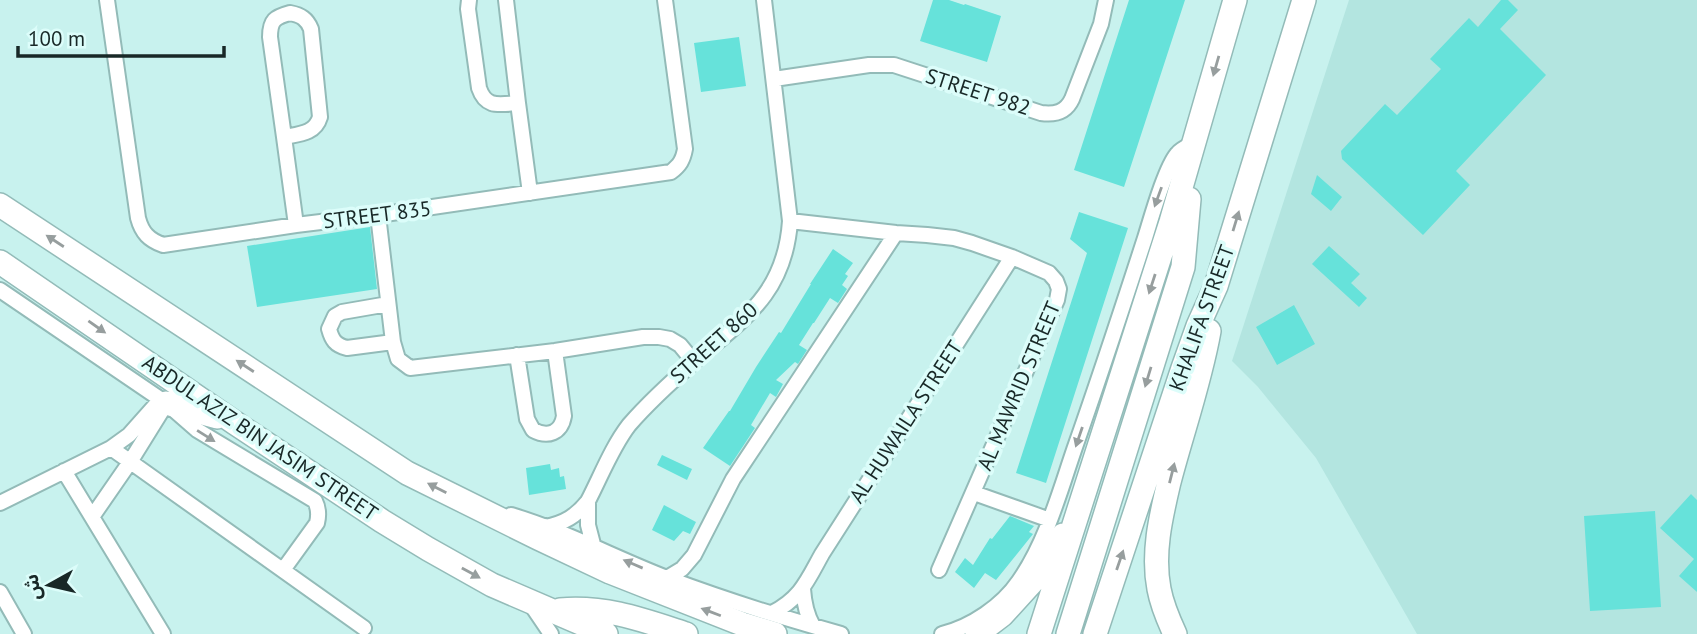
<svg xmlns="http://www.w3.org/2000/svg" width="1697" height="634" font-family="'PT Sans','Noto Sans Arabic',sans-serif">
  <rect width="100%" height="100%" fill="#c8f2ee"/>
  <path fill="#b3e5e0" d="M1349,0H1697V634H1417L1316,458L1258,387L1232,361Z"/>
  <path fill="#66e2da" d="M933,0H949L964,5L965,4L1001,16L987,62L920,41Z
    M1129,0H1185L1124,187L1074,170Z
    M1501,0H1508L1518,10L1500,29L1546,75L1456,171L1470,185L1423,235L1342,159L1341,151L1385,104L1397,115L1441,69L1430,59L1469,18L1478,27Z
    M739,37L746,86L701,92L694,43Z
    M1317,175L1342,197L1331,211L1311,194Z
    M1079,212L1128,228L1046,483L1016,473L1087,253L1070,239Z
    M370,227L377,289L257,307L247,246Z
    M1329,246L1360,274L1351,283L1367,298L1359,307L1312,264Z
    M833,249L853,263L845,274L848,276L842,285L847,289L838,303L830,298L814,323H813L799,345L807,350L798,364L795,362L776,380L783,384L776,397L770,393L751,425L755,428L730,466L703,448L729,411H730L756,367L779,332L781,333L811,284H810Z
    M1294,305L1315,344L1277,365L1256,327Z
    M662,455L692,469L687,480L657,465Z
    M550,464L551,470L559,468L560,477L564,476L566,489L529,495L526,468Z
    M1691,494L1697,500V592L1679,576L1694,559L1660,528Z
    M664,505L696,522L690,534L683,531L674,541L652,530Z
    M1655,511L1661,607L1590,611L1584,516Z
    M1010,516L1034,526L1029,532L1033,534L996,580L985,573L974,588L955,572L965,558L973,565L990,538L992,539Z"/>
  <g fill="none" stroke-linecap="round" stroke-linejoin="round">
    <defs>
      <path id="minor" d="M107,0L138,218C142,233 149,240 163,245L296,225L378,215L671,172C680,165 683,160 685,149L665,0
        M469,0L468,9L479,88C486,109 500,104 518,103L506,0
        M290,13C301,15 307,19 311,29L320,117C315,134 299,134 284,137L270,37C270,20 275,17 290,13Z
        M774,79L869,65H894L1041,113C1055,115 1066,112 1072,99L1101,24L1106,0
        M518,103L530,193
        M284,137L296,225
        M378,215L393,342L398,359L410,368L555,351L643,337H659L670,339L680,345L694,362
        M790,221L896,233L927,235L954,238L972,243L1012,257L1049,273L1056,281L1059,289L1057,300L939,570
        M0,290L166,403L197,430L315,501C319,509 319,515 317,523L283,570
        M388,304L342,312L335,316L329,329C332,340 335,345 347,348L393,342
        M517,355L527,419L533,430C548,438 561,433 564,416L555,351
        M111,448L364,628
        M64,471L163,634
        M974,493L1050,520
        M588,501V525L594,548
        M0,503L111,448L129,435L161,399
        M511,515C565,531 615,558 667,578C723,599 783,618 841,634
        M92,517L130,462L166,404
        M545,527C565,523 576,516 588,501C601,476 612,447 629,425C649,402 672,381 695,361C745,318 785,293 790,221L764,0
        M667,578L682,569L694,555L733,479L896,233
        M803,589C804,603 806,614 813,626
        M0,592L24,634
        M530,603L551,634
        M772,613C801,598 807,581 822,554L1012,257
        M942,634C971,627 1002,606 1019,581C1046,542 1059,494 1074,450C1099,379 1122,309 1145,238C1151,219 1165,168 1177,154C1181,149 1188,146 1194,143"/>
      <path id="primary" d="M0,205L407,473L538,538L610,572L742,624L775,634
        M0,262L235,423L382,521L428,549L492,585L606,634
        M166,403L217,417
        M560,610C606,606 643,620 686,634
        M977,634L1002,615L1033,581L1063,535
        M1039,634L1171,222L1235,0
        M1068,634L1183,267L1189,199
        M1095,634L1183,368L1198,326L1216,286L1304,0
        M1175,634C1168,619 1162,605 1159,589C1152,553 1161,516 1169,482C1182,432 1200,382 1209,331"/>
    </defs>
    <use href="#minor" stroke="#93bbb8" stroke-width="18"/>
    <use href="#primary" stroke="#93bbb8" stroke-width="26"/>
    <use href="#minor" stroke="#fff" stroke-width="14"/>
    <use href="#primary" stroke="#fff" stroke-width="23"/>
  </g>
  <defs><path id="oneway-solid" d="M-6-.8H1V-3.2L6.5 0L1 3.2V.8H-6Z" transform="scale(1.75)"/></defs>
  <g fill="#979e9e">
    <use href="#oneway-solid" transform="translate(1216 66) rotate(106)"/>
    <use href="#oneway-solid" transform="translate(1158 197) rotate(110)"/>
    <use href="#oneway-solid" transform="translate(1236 221) rotate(-73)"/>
    <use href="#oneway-solid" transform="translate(55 241) rotate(-147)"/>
    <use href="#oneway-solid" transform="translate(1152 284) rotate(108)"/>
    <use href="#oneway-solid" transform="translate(97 327) rotate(35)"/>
    <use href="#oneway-solid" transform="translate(245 366) rotate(-147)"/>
    <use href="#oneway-solid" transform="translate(1148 377) rotate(107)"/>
    <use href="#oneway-solid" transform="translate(206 436) rotate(32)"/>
    <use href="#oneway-solid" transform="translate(1079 437) rotate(109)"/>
    <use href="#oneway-solid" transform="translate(1172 473) rotate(-76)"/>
    <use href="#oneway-solid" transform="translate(437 488) rotate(-153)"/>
    <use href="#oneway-solid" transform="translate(1120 560) rotate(-71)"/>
    <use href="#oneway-solid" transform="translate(633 564) rotate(-157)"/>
    <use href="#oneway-solid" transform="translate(471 573) rotate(29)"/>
    <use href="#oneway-solid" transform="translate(711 612) rotate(-159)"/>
  </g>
  <g text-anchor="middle" stroke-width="7" stroke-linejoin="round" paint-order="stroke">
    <g font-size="21" fill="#182827" stroke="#dcfdfa">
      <text transform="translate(978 92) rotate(18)" y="7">STREET 982</text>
      <text transform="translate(377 215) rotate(-7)" y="7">STREET 835</text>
      <text transform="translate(1202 318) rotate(-70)" y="7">KHALIFA STREET</text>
      <text transform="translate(714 343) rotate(-42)" y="7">STREET 860</text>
      <text transform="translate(1019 386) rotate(-67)" y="7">AL MAWRID STREET</text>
      <text transform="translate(906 422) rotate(-57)" y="7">AL HUWAILA STREET</text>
      <text transform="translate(260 438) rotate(34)" y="7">ABDUL AZIZ BIN JASIM STREET</text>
    </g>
  </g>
  <g transform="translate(49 585) rotate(262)" stroke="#dcfdfa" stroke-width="5" paint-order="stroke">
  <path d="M0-5L12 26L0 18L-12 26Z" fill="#182827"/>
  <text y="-10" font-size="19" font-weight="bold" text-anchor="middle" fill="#182827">ش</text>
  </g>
  <path d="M18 46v10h206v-10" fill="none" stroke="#182827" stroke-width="3.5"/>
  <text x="28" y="46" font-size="21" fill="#182827" stroke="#dcfdfa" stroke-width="5" paint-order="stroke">100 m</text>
</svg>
